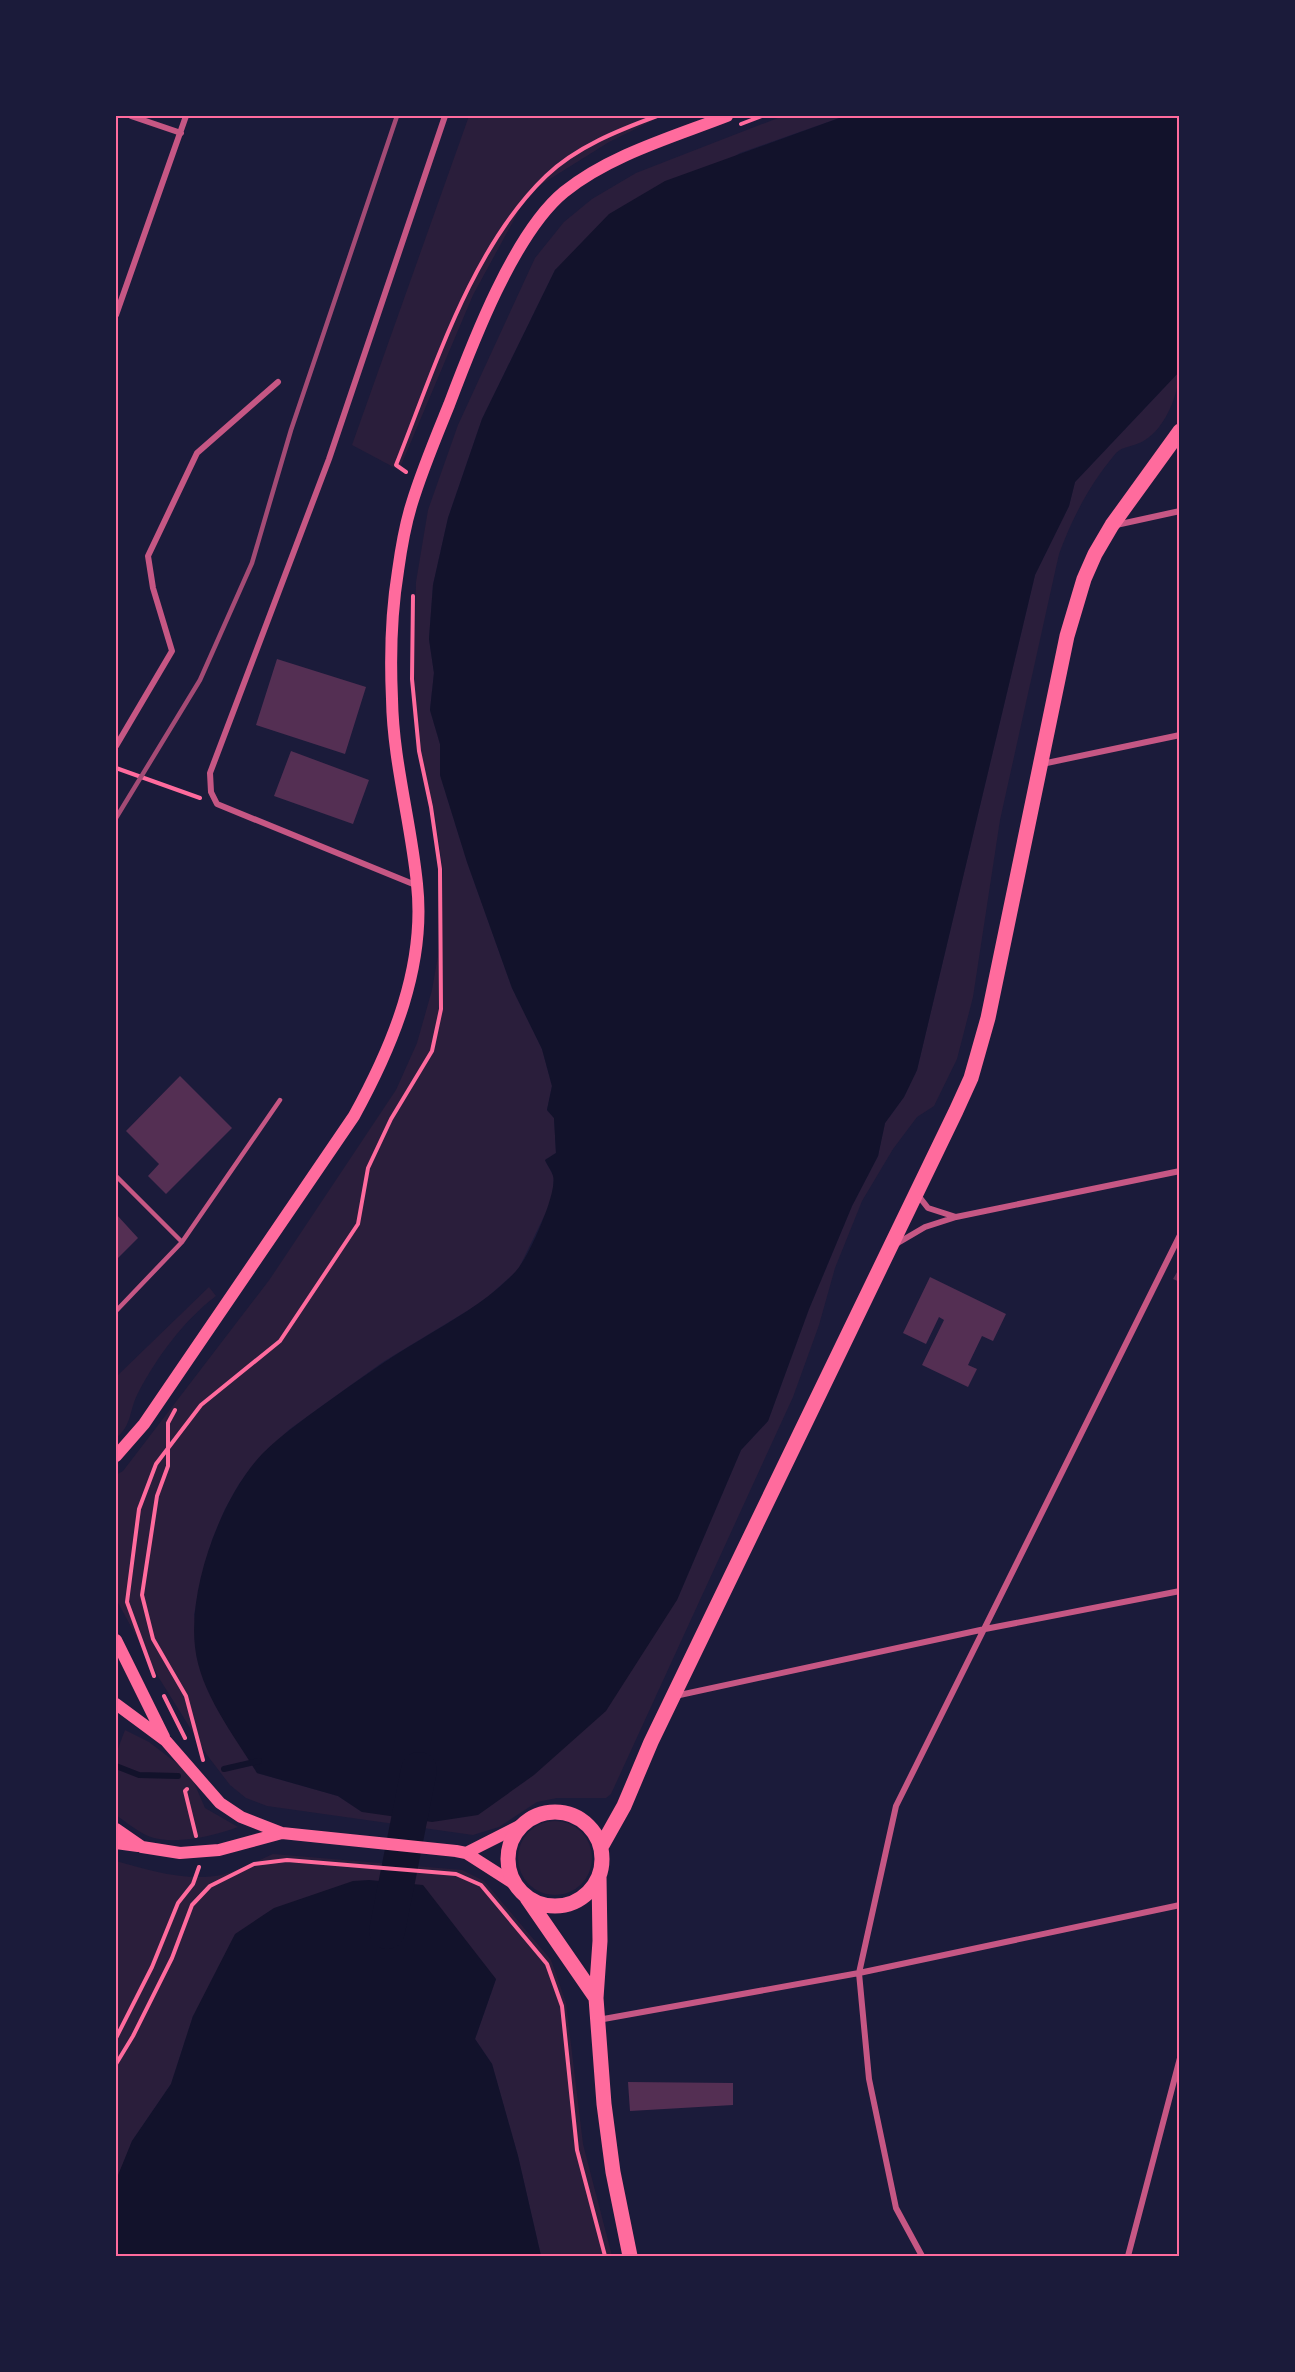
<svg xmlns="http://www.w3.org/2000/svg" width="1295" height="2372" font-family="'Space Grotesk',sans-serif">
  <rect width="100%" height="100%" fill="#1b1b3a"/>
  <path fill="#2a1e3b" d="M469,116H662L609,142L529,192L473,295L399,470L352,445Z
    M783,116H845L740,153L555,270L482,419L448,518L433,585L429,639L434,673L430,710L440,744V775L467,862L512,988L542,1049L552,1086L547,1110L554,1118L556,1153L545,1160L554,1177L552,1200L518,1270L482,1302L383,1362L290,1429L262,1455L239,1484L225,1509L212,1540L194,1614L204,1679L216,1706L257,1773L338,1796L362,1812L677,1600L741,1450L768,1421L809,1309L852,1206L878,1156L885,1123L904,1097L917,1070L1035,575L1069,506L1075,482L1179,372C1179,394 1165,428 1145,440C1137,446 1122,446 1116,453C1090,484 1073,516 1059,554L1000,820L973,997L957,1059L934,1106L917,1117L893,1149L862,1201L835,1268L819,1325L793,1397L611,1794L606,1798H557L537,1802L499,1827L473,1835L267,1806L246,1798L230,1785L207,1755L159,1678L116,1599V1475L123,1471L270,1279L396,1090L417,1043L432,990L442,933L443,871L434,811L421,757L414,677L416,582L428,510L458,425L535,258L564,222L592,199L636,173Z
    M209,1287L216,1296C183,1321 157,1357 138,1393C129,1410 132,1426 116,1438V1377Z
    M125,1730L149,1742L183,1768L192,1778L205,1808L238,1827C213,1836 174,1846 148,1836C137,1831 126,1822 116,1815V1754Z
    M518 1858a37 37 0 1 1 74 0a37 37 0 1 1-74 0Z
    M273,1854L462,1870L484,1881L551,1960L566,2003L583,2144L612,2256H541L518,2156L492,2064L475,2039L496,1979L193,2016L171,2084L132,2141L116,2182V1861C148,1870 187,1882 221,1875C239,1871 257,1861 273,1854Z"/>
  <path fill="#12122b" d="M845,116H1179V372L1075,482L1069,506L1035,575L917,1070L904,1097L885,1123L878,1156L852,1206L809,1309L768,1421L741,1450L677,1600L606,1711L534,1775L478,1815L432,1822L362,1812L338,1796L257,1773C234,1735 200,1693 195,1647C188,1587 221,1498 262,1454C281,1435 304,1419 326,1403C357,1381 387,1359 420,1340C454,1319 488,1301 516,1271C528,1259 558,1192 553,1176C552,1171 547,1165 545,1160L556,1153L554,1118L547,1110L552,1086L542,1049L512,988L467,862L440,775V744L430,710L434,673L429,639L433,585L448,518L482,419L555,270L609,214L665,181Z
    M369,1880L423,1885L496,1979L475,2039L492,2064L518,2156L541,2256H116V2180L132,2141L171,2084L193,2016L235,1934L274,1908L353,1881Z"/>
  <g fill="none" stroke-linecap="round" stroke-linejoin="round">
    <path stroke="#12122b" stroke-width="6" d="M116,1766L139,1775L178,1776
      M224,1769L259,1761"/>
    <path stroke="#12122b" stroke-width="36" d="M387,1931L419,1770"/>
  </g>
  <path fill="#542f53" d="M277,659L366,687L345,754L256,725Z
    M291,751L369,780L353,824L274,796Z
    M180,1076L232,1128L166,1194L148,1176L159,1164L126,1131Z
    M116,1214L138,1238L116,1260Z
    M1180,1267V1282L1173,1279Z
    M930,1277L1006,1314L993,1341L982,1336L968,1365L977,1369L968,1387L922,1365L944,1320L939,1317L926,1344L903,1333Z
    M628,2082L733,2083V2105L630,2111Z"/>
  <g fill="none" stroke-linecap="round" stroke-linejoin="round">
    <path stroke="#ff6b9d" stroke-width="4" d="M741,124L762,116
      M406,472L396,465C434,370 471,248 546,176C576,147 619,130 657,116
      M116,768L200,798
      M175,1410L168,1423V1466L157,1496L142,1595L153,1639L186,1696L203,1760
      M154,1676L127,1602L139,1509L156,1464L201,1405L280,1341L358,1224L368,1168L391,1119L432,1051L441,1009L440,869L431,807L419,751L412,679L413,596
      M164,1696L185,1738
      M187,1789L185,1791L196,1836
      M116,2038L152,1967L178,1903L193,1884L199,1867
      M116,2064L133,2036L172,1958L192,1905L210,1886L254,1864L287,1860L456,1874L481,1885L547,1964L562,2006L577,2150L605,2256"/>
    <path stroke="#c65784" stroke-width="4.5" d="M116,1176L182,1242
      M116,1311L182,1242L280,1100"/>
    <path stroke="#c65784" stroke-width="6" d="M131,116L181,133
      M116,315L186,116
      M1116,525L1180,511
      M116,746L172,651L153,588L148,556L197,453L278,382
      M1042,764L1180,735
      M418,886L217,804L211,792L210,773L329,459L445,116
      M917,1194L928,1208L956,1217
      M896,1244L925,1227L956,1217L1180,1171
      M675,1696L985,1629L1180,1591
      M598,2020L859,1973L1180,1905
      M922,2256L896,2208L869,2079L859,1973L896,1806L1180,1235
      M1128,2256L1180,2058"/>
    <path stroke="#ff6b9d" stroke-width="12" d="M116,1456L144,1424L354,1116C393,1045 426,966 417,884C411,822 393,761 392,699C390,656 391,614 398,571C401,549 405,525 412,503C422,470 436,437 449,405C472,344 514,233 564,192C610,155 673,137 727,116
      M116,1640L164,1737
      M116,1704L166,1741L220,1803L241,1817L282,1833
      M116,1829L142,1847L180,1853L219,1850L282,1833L456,1851L466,1853L516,1885
      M116,1843L138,1846
      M466,1853L529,1821"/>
    <path stroke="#ff6b9d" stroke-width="15" d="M508 1859a47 47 0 1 1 94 0a47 47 0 1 1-94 0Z
      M601,1847L624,1806L651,1742L956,1111L971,1078L988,1018L1067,636L1084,579L1095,554L1112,525L1180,431
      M599,1876L600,1941L596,1998L604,2104L613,2172L630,2256
      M527,1898L596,1998"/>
    <path stroke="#a44b75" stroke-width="4.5" d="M116,818L200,680L252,563L291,430L397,116"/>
  </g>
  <rect width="1295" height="2372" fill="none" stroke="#1b1b3a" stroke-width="234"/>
  <rect x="117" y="117" width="1061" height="2138" fill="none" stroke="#ff6b9d" stroke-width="2"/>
</svg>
